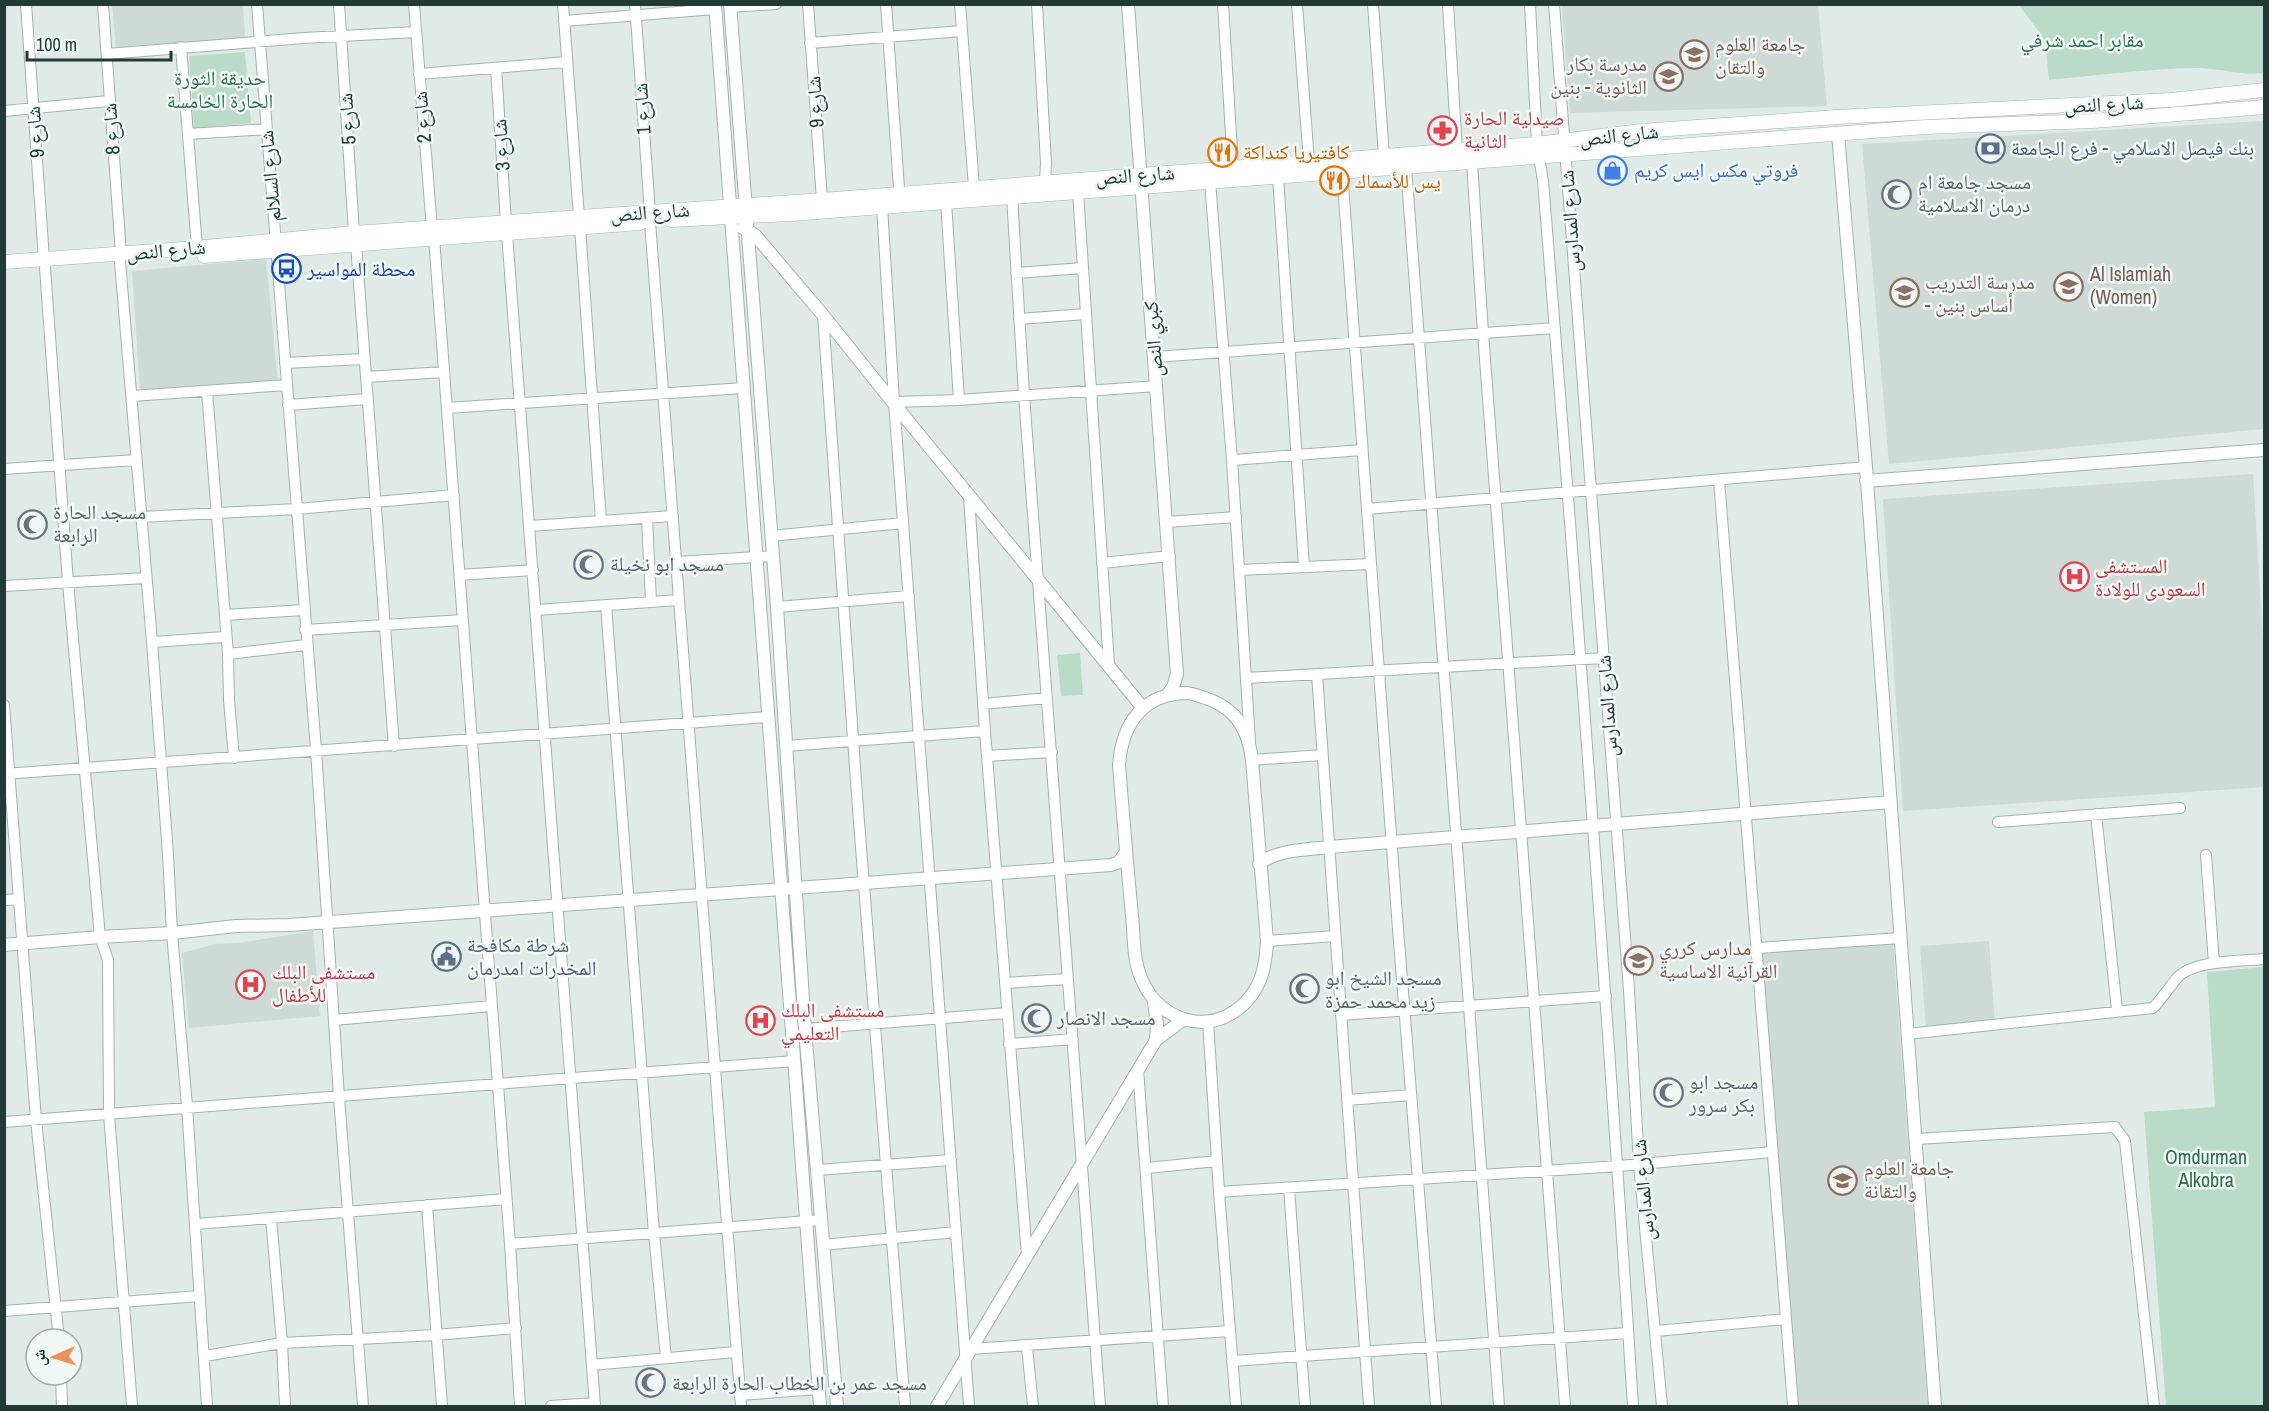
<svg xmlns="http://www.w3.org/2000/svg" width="2269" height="1411" font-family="'Archivo Narrow','Noto Naskh Arabic',sans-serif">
  <rect width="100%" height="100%" fill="#e0ebe7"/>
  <path fill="#cedad6" d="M112,5H243L245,38L116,47Z
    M1562,5H1818L1827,106L1570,113Z
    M2264,121V429L1889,464L1862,144Z
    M266,259L278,382L140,391L132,271Z
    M2253,474L2264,655V787L1903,811L1883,499Z
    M313,931L320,1016L189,1028L182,953L215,944L239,943Z
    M1989,941L1995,1024L1926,1028L1920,946Z
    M1893,943L1928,1406H1792L1758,953Z"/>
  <path fill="#b9dbc7" d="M2019,5H2264V73C2241,76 2219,68 2196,68C2147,69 2098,75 2049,80L2045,40Z
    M245,52L251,123L194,128L189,56Z
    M1080,653L1083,695L1061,696L1057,655Z
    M2264,967V1406H2166L2144,1112L2215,1107L2207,972Z"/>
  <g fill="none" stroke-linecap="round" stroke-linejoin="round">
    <defs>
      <path id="minor" d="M26,4L44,259
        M103,4L121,254
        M257,4L316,750L339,1097L363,1406
        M339,4L354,233
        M414,4L432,229
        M563,4L579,217
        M635,4L650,213
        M808,4L822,200
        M886,4L900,202
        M960,4L974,187
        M1037,4L1046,163L1045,182
        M1223,4L1233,167
        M1297,4L1309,162
        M1373,4L1384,156
        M1448,4L1457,150
        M1530,4L1537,144
        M1554,4L1629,990L1639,1164L1662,1406
        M731,7L776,4
        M564,21L715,9
        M810,43L962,31
        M181,47L197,248
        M107,54L304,38L416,32
        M496,68L506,222
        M419,74L567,62
        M4,111L109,101
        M188,134L267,129
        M1539,157L1543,181C1576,590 1607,998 1633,1406
        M1472,162L1483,333L1565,1406
        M1406,166L1499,1406
        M1342,171L1398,929L1436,1406
        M1278,176L1304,567
        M1210,181L1232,460L1250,741
        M1078,191L1109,665
        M1012,196L1024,395L1100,1406
        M946,202L959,400
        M882,206L894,402L969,1406
        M650,222L741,1406
        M580,227L601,521
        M507,233L595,1406
        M434,238L510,1244L520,1406
        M356,244L394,746
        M120,262L152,642L168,854L172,933L187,1106L207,1406
        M45,268L68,583L100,937L108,960L109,1114L132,1406
        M1016,273L1083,268
        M823,315L858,809L905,1406
        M1019,319L1086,314
        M1155,357L1555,328
        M285,363L363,359
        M366,377L444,372
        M207,391L228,654L229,700L234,758
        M132,396L287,385
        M894,402L959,400L1157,386
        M288,405L367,399
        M447,408L744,388
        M1232,460L1362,450
        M4,469L136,460
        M1719,480L1793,1406
        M969,497L985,731L1027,1256
        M1367,509L1866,467
        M141,517L297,509L454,495
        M647,518L651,602
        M1167,522L1236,517
        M530,526L673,516
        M771,536L903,523
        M677,562L773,556
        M1102,563L1170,556
        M1240,570L1371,564
        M460,575L533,570
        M4,586L146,578
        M606,605L654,1233L666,1358
        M777,607L909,596
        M536,610L679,600
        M225,615L303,610
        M305,630L463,620
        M152,642L225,637
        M228,654L306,645
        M1317,674L1369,1406
        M1246,678L1604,658
        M983,704L1047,698
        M4,705L36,1120L59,1339
        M786,746L985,731
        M987,756L1052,752
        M1252,760L1322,755
        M4,774L768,717
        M2096,814L2117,1010
        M1998,822L2180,808
        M2206,855L2214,963
        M4,900L18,899
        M1267,941L1335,936
        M1758,948L1900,938
        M1005,983L1068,979
        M1341,1015L1606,996
        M334,1020L492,1006
        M1208,1021L1219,1192L1236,1406
        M805,1029L1007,1013
        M1907,1034L2153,1008C2163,997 2168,989 2177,978C2193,960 2241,961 2264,959
        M1009,1044L1073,1039
        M1138,1069L1163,1406
        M1347,1100L1411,1095
        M4,1122L794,1061
        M1916,1139L2115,1127L2125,1141L2154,1406
        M1147,1168L1217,1161
        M817,1170L951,1160
        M1289,1188L1305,1406
        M1219,1192L1619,1166L1772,1152
        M427,1205L442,1406
        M271,1218L282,1343L285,1406
        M196,1224L506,1199
        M510,1244L821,1220
        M823,1245L956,1232
        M4,1311L200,1296
        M1656,1331L1786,1319
        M1027,1347L1033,1406
        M971,1349L1229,1331
        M205,1356L282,1343L436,1335L516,1328
        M1232,1361L1628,1333
        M592,1365L735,1352
        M61,1375L62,1406
        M740,1395L818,1389
        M551,1406L595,1403"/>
      <path id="tertiary" d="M715,4L820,1406
        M730,4L777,607L805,1029L837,1406
        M1128,4L1177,674L1173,687L1168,694
        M1838,134L1866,467L1935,1406
        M743,228L755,235L823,315L895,405L1143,708
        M1866,481L2264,450
        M1188,693C1228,702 1247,719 1252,760L1267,941C1266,959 1264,977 1253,993C1222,1038 1161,1028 1141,978C1133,959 1134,936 1132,915C1127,865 1123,815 1119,765C1122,723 1144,693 1188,693Z
        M1259,864C1278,849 1306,850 1329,847L1891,802
        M4,945L100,937L172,933L236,926L289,925L1111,865L1119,862L1126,852
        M1154,1002L1157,1024L1156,1040
        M937,1406L1156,1040L1183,1020"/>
      <path id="secondary" d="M671,220L791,214L1925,127L2093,121L2264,107
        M204,256L640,223
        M4,262L184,249L354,233L822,200L1537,144L1641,131L1837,117L2171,100L2264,90"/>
    </defs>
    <use href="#minor" stroke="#a3b2af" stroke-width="12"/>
    <use href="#tertiary" stroke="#a3b2af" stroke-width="14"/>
    <use href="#secondary" stroke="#9fb6b1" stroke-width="15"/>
    <use href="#minor" stroke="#fff" stroke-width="10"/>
    <use href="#tertiary" stroke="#fff" stroke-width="12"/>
    <use href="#secondary" stroke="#fff" stroke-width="14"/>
  </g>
  <defs>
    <symbol id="university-ring" viewBox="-11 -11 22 22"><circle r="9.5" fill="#f0f7f5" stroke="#8d6e63" stroke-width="1.5"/><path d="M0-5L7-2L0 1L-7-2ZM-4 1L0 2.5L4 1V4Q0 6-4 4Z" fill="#8d6e63"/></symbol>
    <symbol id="school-ring" viewBox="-11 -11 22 22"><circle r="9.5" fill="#f0f7f5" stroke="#8d6e63" stroke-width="1.5"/><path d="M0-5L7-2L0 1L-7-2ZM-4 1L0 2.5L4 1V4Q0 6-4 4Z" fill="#8d6e63"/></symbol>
    <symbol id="pharmacy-ring" viewBox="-11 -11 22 22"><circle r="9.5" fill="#f0f7f5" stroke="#e0444e" stroke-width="1.5"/><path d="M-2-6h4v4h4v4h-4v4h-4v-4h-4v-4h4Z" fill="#e0444e"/></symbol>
    <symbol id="bank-ring" viewBox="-11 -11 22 22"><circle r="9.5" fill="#f0f7f5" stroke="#5c6f8a" stroke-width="1.5"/><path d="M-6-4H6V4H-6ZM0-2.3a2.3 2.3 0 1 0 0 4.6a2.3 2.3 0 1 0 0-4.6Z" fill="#5c6f8a"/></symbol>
    <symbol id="restaurant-ring" viewBox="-11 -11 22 22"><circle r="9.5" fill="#f0f7f5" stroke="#e8710a" stroke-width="1.5"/><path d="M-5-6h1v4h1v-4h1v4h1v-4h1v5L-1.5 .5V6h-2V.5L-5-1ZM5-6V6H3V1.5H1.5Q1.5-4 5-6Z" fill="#e8710a"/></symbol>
    <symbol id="shop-ring" viewBox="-11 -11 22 22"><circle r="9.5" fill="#f0f7f5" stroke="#3f7fe0" stroke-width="1.5"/><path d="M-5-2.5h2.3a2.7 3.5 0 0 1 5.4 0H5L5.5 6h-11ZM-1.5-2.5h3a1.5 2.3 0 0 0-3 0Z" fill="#3f7fe0"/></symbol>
    <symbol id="mosque-ring" viewBox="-11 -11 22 22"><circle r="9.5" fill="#f0f7f5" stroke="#6b7280" stroke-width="1.5"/><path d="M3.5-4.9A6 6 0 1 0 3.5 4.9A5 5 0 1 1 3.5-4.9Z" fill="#6b7280"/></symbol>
    <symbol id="bus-ring" viewBox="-11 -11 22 22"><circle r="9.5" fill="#f0f7f5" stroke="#1a4fb4" stroke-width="1.5"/><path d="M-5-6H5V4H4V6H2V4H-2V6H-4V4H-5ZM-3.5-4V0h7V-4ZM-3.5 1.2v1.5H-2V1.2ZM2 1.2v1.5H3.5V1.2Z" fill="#1a4fb4"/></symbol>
    <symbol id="hospital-ring" viewBox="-11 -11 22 22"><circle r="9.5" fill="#f0f7f5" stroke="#e0444e" stroke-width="1.5"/><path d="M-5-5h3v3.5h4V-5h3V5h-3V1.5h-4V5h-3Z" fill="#e0444e"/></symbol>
    <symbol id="civic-ring" viewBox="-11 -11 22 22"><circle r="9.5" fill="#f0f7f5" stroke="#5c6f8a" stroke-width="1.5"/><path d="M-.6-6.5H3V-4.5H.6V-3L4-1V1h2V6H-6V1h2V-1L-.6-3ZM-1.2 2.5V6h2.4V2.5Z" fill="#5c6f8a"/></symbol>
  </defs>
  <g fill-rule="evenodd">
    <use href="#university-ring" x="1678" y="38" width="33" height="33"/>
    <use href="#school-ring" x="1652" y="60" width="33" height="33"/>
    <use href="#pharmacy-ring" x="1426" y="114" width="33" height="33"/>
    <use href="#bank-ring" x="1974" y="132" width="33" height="33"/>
    <use href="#restaurant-ring" x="1206" y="136" width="33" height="33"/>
    <use href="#shop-ring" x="1596" y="154" width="33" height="33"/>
    <use href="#restaurant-ring" x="1318" y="164" width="33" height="33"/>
    <use href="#mosque-ring" x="1880" y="178" width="33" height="33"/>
    <use href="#bus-ring" x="270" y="252" width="33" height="33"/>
    <use href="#university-ring" x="2052" y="270" width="33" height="33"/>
    <use href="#school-ring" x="1888" y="276" width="33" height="33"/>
    <use href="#mosque-ring" x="16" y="508" width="33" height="33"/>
    <use href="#mosque-ring" x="572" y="548" width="33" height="33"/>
    <use href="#hospital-ring" x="2058" y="560" width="33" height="33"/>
    <use href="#civic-ring" x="430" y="940" width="33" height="33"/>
    <use href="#school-ring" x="1622" y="944" width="33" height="33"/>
    <use href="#hospital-ring" x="234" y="968" width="33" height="33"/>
    <use href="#mosque-ring" x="1288" y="972" width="33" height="33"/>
    <use href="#mosque-ring" x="1020" y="1002" width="33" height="33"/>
    <use href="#hospital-ring" x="744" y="1004" width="33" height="33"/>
    <use href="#mosque-ring" x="1652" y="1076" width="33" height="33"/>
    <use href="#university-ring" x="1826" y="1164" width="33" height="33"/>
    <use href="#mosque-ring" x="634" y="1366" width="33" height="33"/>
  </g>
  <g text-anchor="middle" stroke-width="5" stroke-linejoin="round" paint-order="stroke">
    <g font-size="20" fill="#2d7050" stroke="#f0f7f5">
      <text x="2082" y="47">مقابر احمد شرفي</text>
      <text x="220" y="85">حديقة الثورة<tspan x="220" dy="23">الحارة الخامسة</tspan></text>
      <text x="2206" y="1164">Omdurman<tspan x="2206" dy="23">Alkobra</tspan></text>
    </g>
    <g font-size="20" fill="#785e54" stroke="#f0f7f5" text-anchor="start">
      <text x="1715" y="51">جامعة العلوم<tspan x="1715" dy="23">والتقان</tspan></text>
      <text x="1647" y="71" text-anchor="end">مدرسة بكار<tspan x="1647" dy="23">الثانوية - بنين</tspan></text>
      <text x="2090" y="281">Al Islamiah<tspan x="2090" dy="23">(Women)</tspan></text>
      <text x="1925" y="289">مدرسة التدريب<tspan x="1925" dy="23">- أساس بنين</tspan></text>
      <text x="1659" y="955">مدارس كرري<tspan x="1659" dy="23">القرآنية الاساسية</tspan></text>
      <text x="1864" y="1175">جامعة العلوم<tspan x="1864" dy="23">والتقانة</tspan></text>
    </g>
    <g font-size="20" fill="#213a37" stroke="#f0f7f5">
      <text transform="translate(815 102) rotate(-94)" y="7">شارع 9</text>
      <text transform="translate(2104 104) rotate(-3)" y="7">شارع النص</text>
      <text transform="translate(642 109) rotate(-94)" y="7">شارع 1</text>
      <text transform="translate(422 117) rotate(-95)" y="7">شارع 2</text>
      <text transform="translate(347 119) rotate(-94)" y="7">شارع 5</text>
      <text transform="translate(111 129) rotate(-94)" y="7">شارع 8</text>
      <text transform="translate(35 132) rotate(-95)" y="7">شارع 9</text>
      <text transform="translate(1619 135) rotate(-6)" y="7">شارع النص</text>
      <text transform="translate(501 145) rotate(-94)" y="7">شارع 3</text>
      <text transform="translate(1135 175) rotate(-4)" y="7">شارع النص</text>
      <text transform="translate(270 176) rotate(-95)" y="7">شارع السلالم</text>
      <text transform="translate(650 212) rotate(-4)" y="7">شارع النص</text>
      <text transform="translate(1570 221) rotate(-94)" y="7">شارع المدارس</text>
      <text transform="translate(166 250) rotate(-5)" y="7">شارع النص</text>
      <text transform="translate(1153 339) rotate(-94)" y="7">كبري النص</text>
      <text transform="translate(1607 706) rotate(-94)" y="7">شارع المدارس</text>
      <text transform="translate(1643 1190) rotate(-95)" y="7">شارع المدارس</text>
    </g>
    <g font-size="20" fill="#be3a42" stroke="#f0f7f5" text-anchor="start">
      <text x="1464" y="125">صيدلية الحارة<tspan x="1464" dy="23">الثانية</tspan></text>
      <text x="2095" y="573">المستشفى<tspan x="2095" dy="23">السعودى للولادة</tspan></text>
      <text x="272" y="979">مستشفى البلك<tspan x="272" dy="23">للأطفال</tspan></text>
      <text x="781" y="1017">مستشفى البلك<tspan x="781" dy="23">التعليمي</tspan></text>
    </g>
    <g font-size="20" fill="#4e5e75" stroke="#f0f7f5" text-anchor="start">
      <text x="2011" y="155">بنك فيصل الاسلامي - فرع الجامعة</text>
      <text x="467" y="952">شرطة مكافحة<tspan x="467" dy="23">المخدرات امدرمان</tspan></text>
    </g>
    <g font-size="20" fill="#c56008" stroke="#f0f7f5" text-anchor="start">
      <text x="1243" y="159">كافتيريا كنداكة</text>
      <text x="1355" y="188">يس للأسماك</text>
    </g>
    <g font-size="20" fill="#366cbe" stroke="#f0f7f5" text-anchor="start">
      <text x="1634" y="177">فروتي مكس ايس كريم</text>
    </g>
    <g font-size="20" fill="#5b616d" stroke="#f0f7f5" text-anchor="start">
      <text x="1918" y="189">مسجد جامعة ام<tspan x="1918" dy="23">درمان الاسلامية</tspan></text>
      <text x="53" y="519">مسجد الحارة<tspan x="53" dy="23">الرابعة</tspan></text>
      <text x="610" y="571">مسجد ابو نخيلة</text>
      <text x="1325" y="985">مسجد الشيخ ابو<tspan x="1325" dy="23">زيد محمد حمزة</tspan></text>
      <text x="1057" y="1025">مسجد الانصار</text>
      <text x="1689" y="1089">مسجد ابو<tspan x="1689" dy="23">بكر سرور</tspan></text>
      <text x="672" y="1390">مسجد عمر بن الخطاب الحارة الرابعة</text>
    </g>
    <g font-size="20" fill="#164399" stroke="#f0f7f5" text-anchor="start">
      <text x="307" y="276">محطة المواسير</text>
    </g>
  </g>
  <rect width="2269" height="1411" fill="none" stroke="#213a37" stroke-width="12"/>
  <g transform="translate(54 1357) rotate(267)"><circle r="28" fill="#f0f7f5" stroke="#9daba9" stroke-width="1.5"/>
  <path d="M0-4.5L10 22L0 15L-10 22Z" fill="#ee925b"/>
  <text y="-9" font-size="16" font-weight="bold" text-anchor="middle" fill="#213a37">ش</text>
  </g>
  <path d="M27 51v9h144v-9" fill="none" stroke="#213a37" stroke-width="3"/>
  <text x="36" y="51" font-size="18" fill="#213a37" stroke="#f0f7f5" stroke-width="4.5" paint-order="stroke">100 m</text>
</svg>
